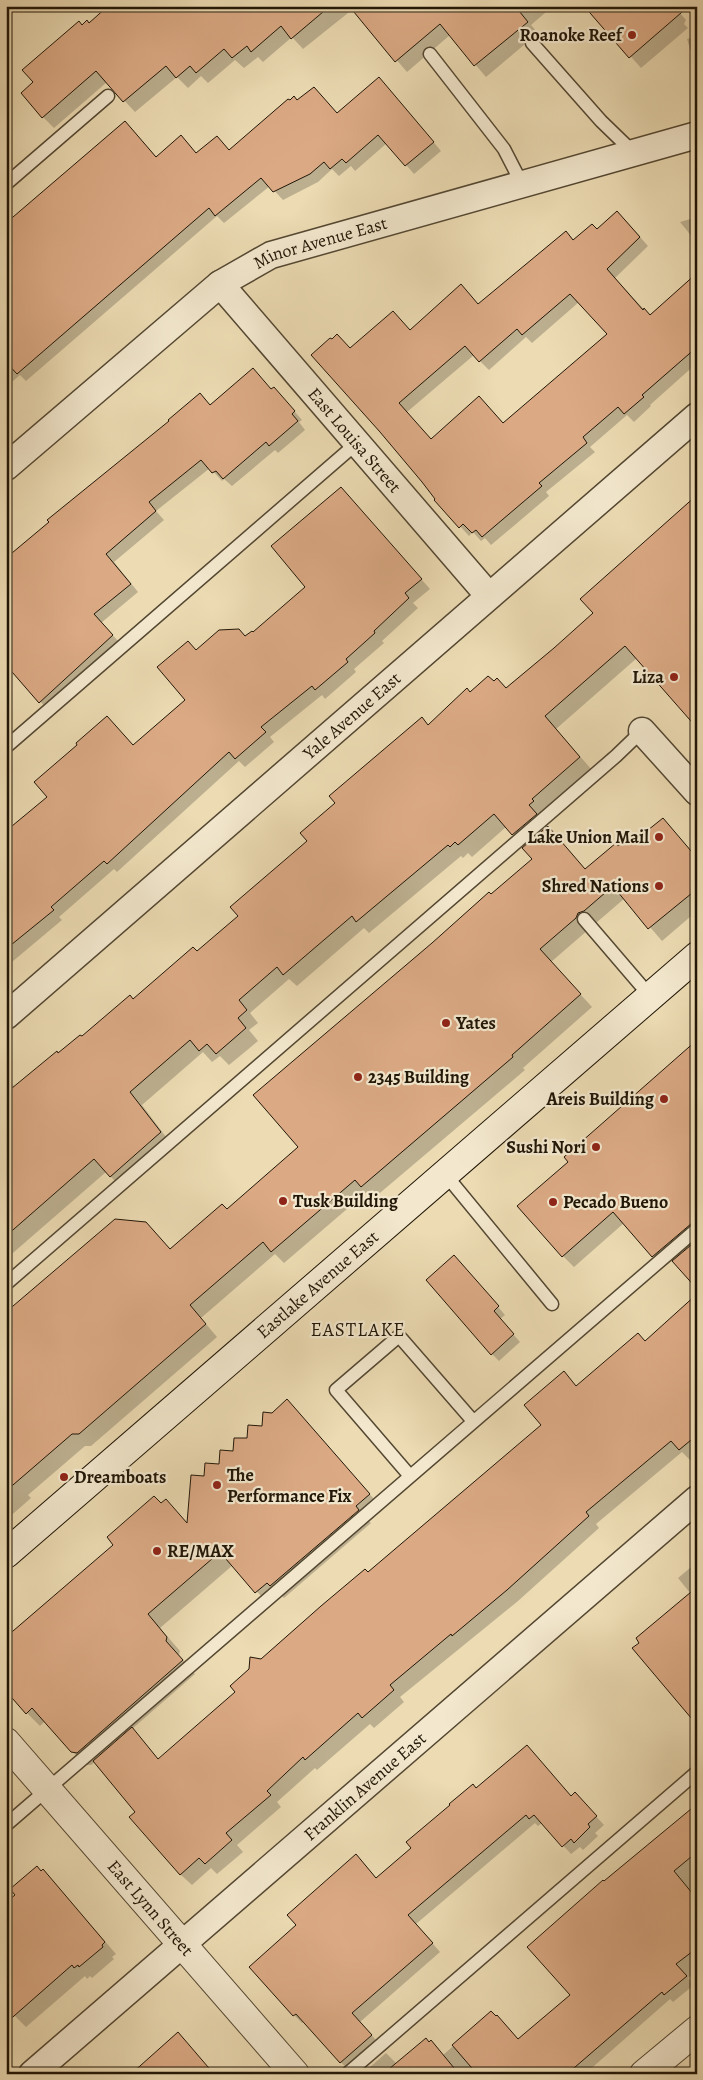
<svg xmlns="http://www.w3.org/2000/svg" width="703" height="2080" font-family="Alegreya,serif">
  <rect width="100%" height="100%" fill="#ecdbb3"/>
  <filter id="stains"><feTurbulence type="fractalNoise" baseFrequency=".004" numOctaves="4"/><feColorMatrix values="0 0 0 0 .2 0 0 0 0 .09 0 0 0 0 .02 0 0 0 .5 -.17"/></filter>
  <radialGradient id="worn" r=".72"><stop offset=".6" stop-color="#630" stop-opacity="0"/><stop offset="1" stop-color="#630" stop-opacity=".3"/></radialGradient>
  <path fill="#0003" fill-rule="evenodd" d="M144,6H553L531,25L538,33L486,77L450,35L407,72L353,9L303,49L292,37L263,62L258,57L244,68L235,60L208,83L201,76L188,88L177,77L135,112L107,82L54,128L43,117L34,82L83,26Z
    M586,6L680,13L686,20L684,24L688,28L641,68Z
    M697,36V71L687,39Z
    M387,87L441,151L414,174L387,143L355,171L351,166L339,176L332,169L318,182L283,200L270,186L224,223L217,216L26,381L20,375L6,387V225L125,123L157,158L197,154L217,138L230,151L298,102L337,114Z
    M697,217V243L680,222Z
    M626,221L648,246L615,278L650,316L697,275V363L650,405L651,406L634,422L627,415L590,447L595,452L546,492L549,496L491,545L485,538L481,541L473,532L469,536L436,500L350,350L410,331L461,286L479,305L566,233L574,241L597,230ZM579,302L609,334L503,424L431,440L407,412L474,355L489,370L526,337L532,343Z
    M272,391L282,397L302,420L299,422L305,430L278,453L275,450L232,486L224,479L222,481L210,468L156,511L164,520L114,562L138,592L101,623L121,644L48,710L9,666L6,668V559L210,406Z
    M697,497V725L637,658L556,729L592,770L540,818L585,870L619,847L638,839L663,819L697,857V911L662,941L625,898L596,923L591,925L588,930L551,962L592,1007L523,1068L525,1070L374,1198L368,1191L284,1263L275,1254L201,1318L217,1337L91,1446H85L28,1495L31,1498L6,1520V1314L146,1223L170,1250L227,1211L300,1147L491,896L533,859L525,847L506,827L472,857L468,853L463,858L461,856L369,933L364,928L297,986L289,979L250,1013L258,1023L249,1030L258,1041L229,1065L220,1056L212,1062L203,1052L142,1105L172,1145L123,1189L106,1172L6,1259V1082L8,1080L15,1087L197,953L240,916L308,841L429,726L471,693L506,690L595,614Z
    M350,498L430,589L413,603L418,608L382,641L384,643L354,669L356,672L325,699L322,695L270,737L274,742L245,767L239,761L117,872L114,869L59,917L62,920L6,967V822L12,828L134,746L187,700L196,651L253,634L307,587Z
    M697,1042V1287L673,1260L664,1267L624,1223L574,1267L563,1256L570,1162Z
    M461,1264L505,1315L500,1319L520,1342L499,1361L492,1354Z
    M697,1295V1456L691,1461L682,1452L596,1524L599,1528L518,1601L400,1697L404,1702L374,1728L370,1724L317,1770L315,1768L277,1802L281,1807L237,1845L243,1852L217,1874L211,1868L192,1885L180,1874L137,1812L95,1762L91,1765H85L45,1721L40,1726L27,1713L162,1505L166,1501L188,1524L205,1478L263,1427L273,1414L287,1401L382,1508L368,1520L371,1523L284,1598L281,1595L269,1605L233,1565L160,1628L180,1651L179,1655L195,1674L132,1729L159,1760L237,1692L262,1661L368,1574L542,1425L563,1373L577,1387L645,1342Z
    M697,1562V1723L691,1594L678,1578Z
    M476,1789L571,1797L583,1802L604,1825L595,1833L598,1836L583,1850L580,1847L571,1854L542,1823L538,1826L535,1823L416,1924L440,1952L360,2022L383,2048L349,2071L304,2022L302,2023L294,2015L364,1864L377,1879Z
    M697,1818V1971L688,1978L694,1985L673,2002L670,1999L585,2074H362L386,2053L397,2064L443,2055L491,2013L519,2040L572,1995L604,1883Z
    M43,1870L116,1954L112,1957L114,1959L92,1978L90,1976L87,1979L85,1976L26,2027L15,2016L6,2023V1915Z"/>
  <path fill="#dbaa85" stroke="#201607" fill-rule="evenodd" d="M108,6H330L291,39L281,26L251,52L247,46L232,58L224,49L196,73L190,66L176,78L166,66L123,102L96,71L42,118L21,93L33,82L22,70L79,21L82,25L87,20L89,23Z
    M349,6H515L528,22L474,66L440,24L395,62Z
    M584,6H689L629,58Z
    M379,77L434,142L405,166L378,135L346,163L342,159L330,169L324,162L310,174L273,192L261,178L215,216L209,208L17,374L6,362V223L125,121L156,157L181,135L196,153L217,136L229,150L288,99L290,100L294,96L297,100L314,87L337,113Z
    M617,211L640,237L607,269L643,310L644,308L650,315L697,273V347L642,395L644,397L624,414L618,407L583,437L587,443L539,483L542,486L482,537L476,530L472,533L463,524L459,528L434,500L435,499L422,482L380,432L311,355L330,338L332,339L337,334L350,348L393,311L410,330L461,284L478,304L566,231L573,240L592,224L597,229ZM570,294L607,334L503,423L479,396L431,439L399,403L465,346L479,362L517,329L522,335Z
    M253,368L271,389L274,387L295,411L292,414L298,421L269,446L266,442L223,479L216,471L212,473L201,460L149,502L156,511L106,554L131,584L94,614L113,635L39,703L6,665V558L49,522L47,520L169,421L168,420L200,393L210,405Z
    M341,487L422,579L405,593L409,598L374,631L375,633L346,659L348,662L315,690L312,686L261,727L266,732L235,759L229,752L107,864L104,861L51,907L54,910L6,949V831L47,797L34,782L77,745L76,743L107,716L133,745L185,700L157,667L188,641L196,650L219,630L239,629L245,636L252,631L253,632L305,587L271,546Z
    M697,495V566L691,571L697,578V728L625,646L545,716L580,757L532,799L534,801L529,805L537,814L512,835L494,814L458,845L455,842L450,847L448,845L356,922L352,916L283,975L277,967L239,1000L247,1010L238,1018L246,1028L216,1054L207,1044L199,1051L190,1040L130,1092L161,1132L110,1177L94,1159L6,1236V1093L57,1051L58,1053L80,1035L82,1036L130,995L133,999L193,947L197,951L238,916L230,907L307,841L300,833L335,803L329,796L422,717L428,725L467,688L470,692L488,676L494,681L497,678L506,688L554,648L593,613L580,599Z
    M663,818L697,858V889L648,929L613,886L584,911L578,913L576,918L540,949L581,994L512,1055L513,1057L361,1187L355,1180L271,1252L263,1242L190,1305L206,1324L79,1434H72L6,1491V1312L115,1219L146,1222L170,1249L222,1204L227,1209L298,1147L253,1095L432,943L489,892L491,894L532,859L522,848L548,826L585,869L616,843L618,846L634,833L638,838Z
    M697,1040V1221L692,1223L652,1257L613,1212L562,1257L517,1206L568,1162L564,1157Z
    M697,1240V1289L672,1261Z
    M454,1255L499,1306L494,1311L514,1334L491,1355L426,1280Z
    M697,1294V1435L679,1450L671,1441L586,1512L589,1516L507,1590L452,1636L451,1634L390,1685L394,1690L362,1718L358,1713L305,1760L303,1757L267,1791L271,1795L226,1833L232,1840L205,1864L199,1858L180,1875L129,1817L135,1812L93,1761L132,1727L158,1759L235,1692L230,1686L249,1669L250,1657L261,1659L321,1606L365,1569L368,1572L541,1425L524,1405L564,1371L576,1386L638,1333L645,1341Z
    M287,1399L370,1494L356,1506L359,1510L270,1586L267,1583L255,1593L220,1552L148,1614L167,1637L166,1641L183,1660L77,1753L71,1752L32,1708L26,1714L6,1691V1637L113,1545L107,1537L154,1496L161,1503L166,1499L187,1523L191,1475L204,1476L205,1463L219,1464L220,1450L233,1451L234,1438H247L248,1425L262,1426L263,1412L272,1413Z
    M697,1587V1725L632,1648L639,1643L636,1638Z
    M527,1745L571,1796L575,1792L597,1816L588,1824L590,1827L574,1843L571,1839L562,1847L534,1815L529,1819L526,1815L408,1915L433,1943L352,2013L372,2035L340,2063L296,2014L293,2016L249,1967L296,1925L287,1915L356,1854L376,1878L411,1848L406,1842L450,1805L449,1804L473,1784L476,1788Z
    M697,1804V1852L674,1871L697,1899V1948L676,1964L687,1976L664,1995L662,1992L567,2074H477L452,2045L491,2011L496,2016L497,2015L518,2039L570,1995L527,1947L603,1880L604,1881Z
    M37,1866L41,1871L43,1869L105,1942L102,1945L103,1947L79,1967L78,1965L74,1968L72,1965L6,2023V1902L15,1895L10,1889Z
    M178,2032L214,2074H131Z
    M426,2038L429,2042L431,2040L459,2074H383Z"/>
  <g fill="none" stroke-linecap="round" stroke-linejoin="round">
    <defs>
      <path id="service" d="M532,43L601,121L634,153
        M430,54L504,149L522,184
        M6,184L108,96
        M6,747L357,443
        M584,919L650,996
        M445,1174L552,1304
        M6,1284L616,756L642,731
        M410,1476L336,1390L399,1336L473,1421
        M6,1825L697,1229
        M347,2074L697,1772"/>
      <g id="minor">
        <path id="s1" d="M220,284L489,596"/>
        <path id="s2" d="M6,467L220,284L271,255L697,135"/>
        <path d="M642,731L697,792"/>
        <path id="s3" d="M6,1016L697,416"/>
        <path id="s4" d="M32,2074L697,1499"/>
      </g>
      <g id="tertiary">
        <path id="s5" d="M6,1742L295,2074"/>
        <path d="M644,2074L697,2030"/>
      </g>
      <g id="secondary">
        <path id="s6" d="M6,1554L697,956"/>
      </g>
    </defs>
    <use href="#service" stroke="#534732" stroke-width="15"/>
    <use href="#minor" stroke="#534732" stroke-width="29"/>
    <use href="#tertiary" stroke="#534732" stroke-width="30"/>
    <use href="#secondary" stroke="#201607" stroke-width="30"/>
    <use href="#service" stroke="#f3e8ce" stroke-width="12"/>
    <use href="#minor" stroke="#f3e8ce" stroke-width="26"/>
    <use href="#tertiary" stroke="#f3e8ce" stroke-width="28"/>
    <use href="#secondary" stroke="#f3e8ce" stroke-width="28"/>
  </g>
  <g fill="#8f2418" stroke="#f3e8ce" stroke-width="2">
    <circle cx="632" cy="35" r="5"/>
    <circle cx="674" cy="677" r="5"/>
    <circle cx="659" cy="837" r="5"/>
    <circle cx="659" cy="886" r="5"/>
    <circle cx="446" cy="1023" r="5"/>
    <circle cx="358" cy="1077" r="5"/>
    <circle cx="664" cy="1099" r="5"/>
    <circle cx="596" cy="1147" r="5"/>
    <circle cx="283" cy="1201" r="5"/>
    <circle cx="553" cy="1202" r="5"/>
    <circle cx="64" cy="1477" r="5"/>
    <circle cx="217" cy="1485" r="5"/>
    <circle cx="157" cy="1551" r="5"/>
  </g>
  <g text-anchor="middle" stroke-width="4.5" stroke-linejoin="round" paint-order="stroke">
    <g font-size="18" font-weight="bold" fill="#201607" stroke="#f3e8ce" text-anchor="start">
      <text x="622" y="41" text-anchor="end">Roanoke Reef</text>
      <text x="664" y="683" text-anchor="end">Liza</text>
      <text x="649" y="843" text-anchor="end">Lake Union Mail</text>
      <text x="649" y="892" text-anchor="end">Shred Nations</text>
      <text x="456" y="1029">Yates</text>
      <text x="368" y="1083">2345 Building</text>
      <text x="654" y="1105" text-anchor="end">Areis Building</text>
      <text x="586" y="1153" text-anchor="end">Sushi Nori</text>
      <text x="293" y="1207">Tusk Building</text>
      <text x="563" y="1208">Pecado Bueno</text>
      <text x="227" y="1481">The<tspan x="227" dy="21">Performance Fix</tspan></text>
      <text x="74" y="1483">Dreamboats</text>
      <text x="167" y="1557">RE/MAX</text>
    </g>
    <g font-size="18" fill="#201607" stroke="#f3e8ce">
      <text dy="6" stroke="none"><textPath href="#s2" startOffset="391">Minor Avenue East</textPath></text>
      <text dy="6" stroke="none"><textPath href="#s1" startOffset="206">East Louisa Street</textPath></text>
      <text dy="6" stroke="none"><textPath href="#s3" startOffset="458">Yale Avenue East</textPath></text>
      <text dy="6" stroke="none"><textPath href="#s6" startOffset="412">Eastlake Avenue East</textPath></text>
      <text dy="6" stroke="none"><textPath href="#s4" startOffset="440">Franklin Avenue East</textPath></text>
      <text dy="6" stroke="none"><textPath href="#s5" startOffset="220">East Lynn Street</textPath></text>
    </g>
    <g font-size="19" letter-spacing="1" fill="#201607" stroke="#f3e8ce">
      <text x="358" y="1336">EASTLAKE</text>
    </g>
  </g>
  <rect width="703" height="2080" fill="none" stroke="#ecdbb3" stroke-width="25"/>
  <rect x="8" y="8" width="688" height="2065" fill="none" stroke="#201607" stroke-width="2.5"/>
  <rect x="12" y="12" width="678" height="2055" fill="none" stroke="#201607"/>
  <rect width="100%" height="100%" filter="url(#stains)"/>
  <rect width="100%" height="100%" fill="url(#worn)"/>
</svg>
